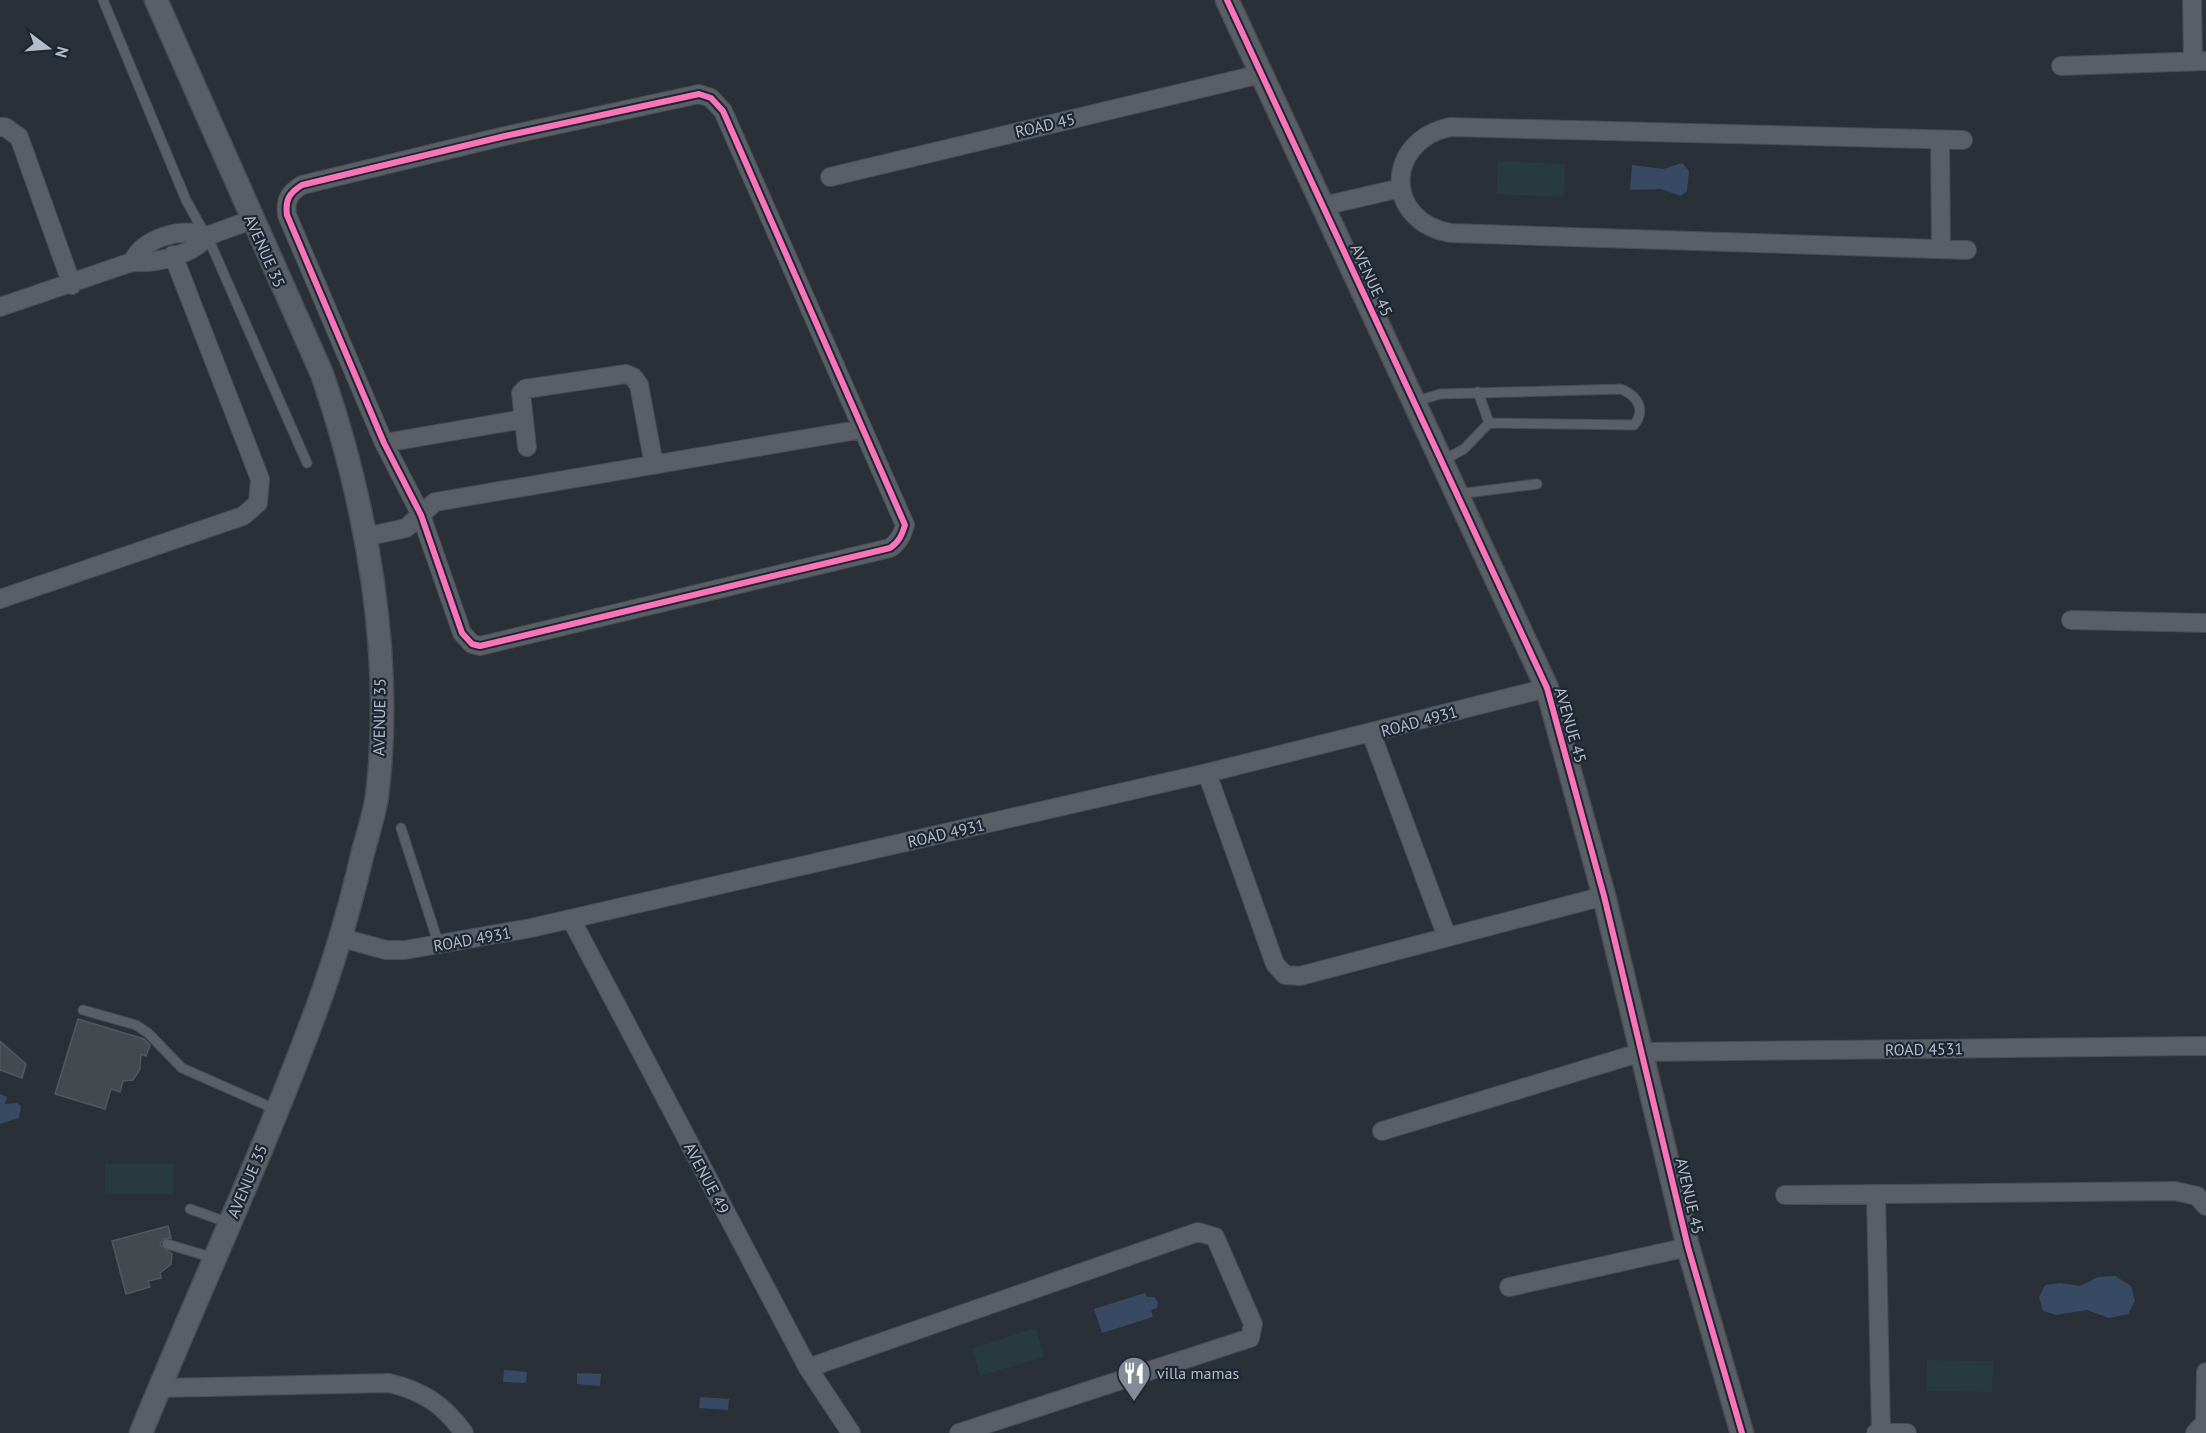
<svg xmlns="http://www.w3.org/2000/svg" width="2206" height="1433" font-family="'PT Sans',sans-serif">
  <rect width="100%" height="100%" fill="#2a3038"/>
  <path fill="#273a3e" d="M1498,161L1565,164L1564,197L1496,194Z
    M105,1164H174V1194H105Z
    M1036,1328L1044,1357L980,1376L972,1348Z
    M1927,1360L1993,1361L1992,1392L1926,1391Z"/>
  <path fill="#384963" d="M1682,163L1689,171L1687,191L1681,196L1661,189L1630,190L1632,165L1663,169Z
    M0,1094L7,1097L5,1104L17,1103L21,1106L19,1118L0,1124Z
    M2115,1276L2131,1286L2135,1301L2128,1314L2109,1318L2087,1310L2056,1315L2043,1311L2039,1297L2045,1285L2060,1283L2080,1286L2098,1277Z
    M1145,1293L1147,1297H1154L1158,1302L1157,1308L1151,1310L1153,1317L1102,1333L1094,1309Z
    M504,1370L527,1372L526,1383L503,1382Z
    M577,1373L601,1374L600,1386L577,1384Z
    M700,1397L729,1399L728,1410L699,1408Z"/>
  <path fill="#444950" stroke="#52575f" stroke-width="1.5" d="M78,1019L144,1039L150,1045L146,1056L141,1054L140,1069L133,1080L123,1081L120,1092L111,1089L105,1109L55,1094Z
    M0,1041L26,1064L22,1078L0,1070Z
    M168,1226L171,1238L163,1239L160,1245L172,1254L171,1264L160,1273L161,1278L148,1281L150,1287L126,1294L112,1241Z"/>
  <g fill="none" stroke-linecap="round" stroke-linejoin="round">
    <defs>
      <path id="service" d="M103,0L186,200L212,247L307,463
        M1478,392L1489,423
        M1414,402L1440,394L1621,389C1638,396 1646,410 1634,425L1489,423L1464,449L1442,461
        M1458,494L1537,484
        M401,828L439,945
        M83,1010L136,1025L148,1033L182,1068L277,1110
        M190,1209L229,1223
        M167,1244L214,1258"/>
      <path id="minor" d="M2192,0L2193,61
        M2061,66L2206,61
        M699,94L711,98L723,111L905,525C902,535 899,542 890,548L480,646L472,644L462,633L421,515L384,443L287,215C285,200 289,193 302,185L505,136Z
        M0,127H5L19,137L72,285
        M1940,140L1941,249
        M1963,140L1450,127C1384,141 1384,222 1451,233L1967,250
        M830,177L1261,74
        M1323,206L1401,188
        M132,262C144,237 182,227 207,236
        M0,307L132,262C155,264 193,255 207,236L251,220
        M384,443L524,419
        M527,447L521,393L525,389L626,374L633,377L639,385L654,465
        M365,537L406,528L435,502L863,429
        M0,599L243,516L258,503L260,479L173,255
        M2071,620L2206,623
        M1371,733L1447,937
        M1207,773L1275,964L1285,975L1300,976L1604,896
        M571,919L808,1368L851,1433
        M342,938L386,950H405L531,928L1207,773L1547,688
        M1382,1131L1642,1052L2206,1046
        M1785,1195L2175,1191L2197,1196L2206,1206
        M1876,1195L1881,1433
        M1509,1287L1688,1247
        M808,1368L1198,1232L1215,1237L1253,1324L1250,1338L959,1433
        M159,1388L389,1383C423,1391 444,1405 464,1433
        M1876,1433H1907
        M2195,1433L2205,1422L2206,1372"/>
      <path id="tertiary" d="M1227,0L1547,688L1604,896L1688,1247L1742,1433
        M141,1433C199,1290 265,1150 318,1005C336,956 350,907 362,856C367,836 374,816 377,796C394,658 367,504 322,374L156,0"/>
    </defs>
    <use href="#service" stroke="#484c53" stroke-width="11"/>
    <use href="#minor" stroke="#484c53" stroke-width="20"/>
    <use href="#tertiary" stroke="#484c53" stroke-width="25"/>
    <use href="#service" stroke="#5a5e66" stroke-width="9"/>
    <use href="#minor" stroke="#5a5e66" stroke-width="18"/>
    <use href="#tertiary" stroke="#5a5e66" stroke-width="22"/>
    <defs>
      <path id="cycleway" d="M1227,0L1547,688L1604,896L1688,1247L1742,1433
        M699,94L711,98L723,111L905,525C902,535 899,542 890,548L480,646L472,644L462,633L421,515L384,443L287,215C285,200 289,193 302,185L505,136Z"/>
    </defs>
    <use href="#cycleway" stroke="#1d2633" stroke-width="10"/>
    <use href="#cycleway" stroke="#fb73b8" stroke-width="6"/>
  </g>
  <defs>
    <symbol id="restaurant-pin" viewBox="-11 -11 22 30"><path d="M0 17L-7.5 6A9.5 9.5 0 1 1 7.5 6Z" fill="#848b96" stroke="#1d2633"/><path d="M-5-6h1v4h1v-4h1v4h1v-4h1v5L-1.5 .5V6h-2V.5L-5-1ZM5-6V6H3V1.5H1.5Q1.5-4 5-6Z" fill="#fff"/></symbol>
  </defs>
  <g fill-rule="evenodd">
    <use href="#restaurant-pin" x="1115" y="1354" width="38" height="52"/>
  </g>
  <g text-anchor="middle" stroke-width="4.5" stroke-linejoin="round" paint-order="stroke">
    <g font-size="16" fill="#b4bcc9" stroke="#1d2633">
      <text transform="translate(1045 125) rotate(-13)" y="6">ROAD 45</text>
      <text transform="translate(265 251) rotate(66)" y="6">AVENUE 35</text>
      <text transform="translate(1372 280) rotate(65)" y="6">AVENUE 45</text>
      <text transform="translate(379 717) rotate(-89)" y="6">AVENUE 35</text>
      <text transform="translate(1419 721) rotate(-15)" y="6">ROAD 4931</text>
      <text transform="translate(1571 725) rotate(74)" y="6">AVENUE 45</text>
      <text transform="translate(946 833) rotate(-13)" y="6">ROAD 4931</text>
      <text transform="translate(472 939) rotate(-10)" y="6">ROAD 4931</text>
      <text transform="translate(1924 1049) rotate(-1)" y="6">ROAD 4531</text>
      <text transform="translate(707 1178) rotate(62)" y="6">AVENUE 49</text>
      <text transform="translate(247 1181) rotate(-67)" y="6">AVENUE 35</text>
      <text transform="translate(1690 1196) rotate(77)" y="6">AVENUE 45</text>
    </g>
    <g font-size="16" fill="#b4bcc9" stroke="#1d2633" text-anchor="start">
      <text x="1157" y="1379">villa mamas</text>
    </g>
  </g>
  <g transform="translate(48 48) rotate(106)" stroke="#1d2633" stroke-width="4.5" paint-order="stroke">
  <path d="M0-4.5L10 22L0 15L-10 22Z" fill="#b4bcc9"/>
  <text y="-9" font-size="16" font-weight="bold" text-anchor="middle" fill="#b4bcc9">N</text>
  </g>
</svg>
